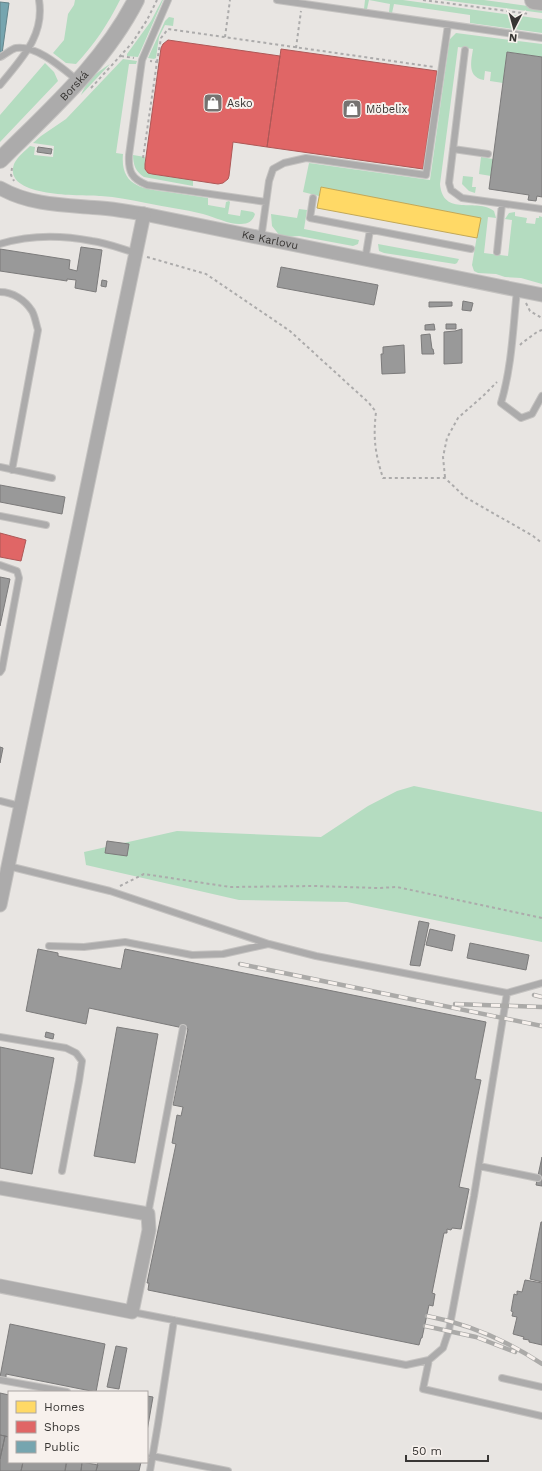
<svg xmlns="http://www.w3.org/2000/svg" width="542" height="1471" font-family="'Work Sans',sans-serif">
  <rect width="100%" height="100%" fill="#e8e5e2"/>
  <path fill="#b4dcc0" d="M75,0H120C108,24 94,45 76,64L66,63L53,53L64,40L68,14L74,5Z
    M162,0H163L138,57L127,56V54L151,21Z
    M365,0H403L542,19V33L470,23V15L394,4L392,13L389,12L390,4L369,0L367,9H364Z
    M443,0H484L542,8V13Z
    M169,17L174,18L173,26L165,25L159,37L156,58L154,59L148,58L165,21Z
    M456,33L542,44V57L507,52L503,83L490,81L491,72L485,71L484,80C467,77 471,62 473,49L458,47L440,184C443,218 477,197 494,211L496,218L488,217L484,253L508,256L512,220L505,219L509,213L515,212V216L527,218L526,223L535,224L536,218H539V216L542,217V284L521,278L505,277L496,274L478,273L474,271L472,265L480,218L321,187L319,196L303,192L309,163L430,180L449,44L450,39Z
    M123,59L137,61L136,64H129L116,153L123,154C120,186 143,189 168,192C181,194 195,196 208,198V205L225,208L226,202L229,201L230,202L228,214L240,216L241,210L253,212L255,214C253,221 248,224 241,224C231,225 214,217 203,214C184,209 165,207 146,203C131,200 116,197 101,196C82,195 2,198 14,164C17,157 25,151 30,146L35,147L34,155L53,157L54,146L33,143L41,136L66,119Z
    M45,63L54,72L58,81L0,142V115Z
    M110,64L81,95C88,79 95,74 110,64Z
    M133,155L145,157C145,164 144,170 150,174L193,180V186L144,177C136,172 133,165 133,155Z
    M481,157L493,159L491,176L479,174Z
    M463,176L473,177L472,187H476L475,193L469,191L462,184Z
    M299,209L307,210L304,229L359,240L358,244L353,246L299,236L285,237L280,236L272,226L271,214L297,218Z
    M378,244L459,259L457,263L455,264L384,253L379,251Z
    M414,786L542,812V942L347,902L239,900L86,865L84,852L177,831L321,837L368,806L397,791Z"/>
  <path fill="#ffd966" stroke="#c3a857" d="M321,187L481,218L477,238L317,208Z"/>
  <path fill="#e06666" stroke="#ae5857" d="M168,40L280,56L267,147L233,142L229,176L228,179L223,183L218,184L152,174L148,173L145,169V164L161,48L163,44Z
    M281,49L437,71L423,169L267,147Z
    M0,533L26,540L21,561L0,557Z"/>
  <path fill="#76a5af" stroke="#63848a" d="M0,2L9,3L2,54H0Z"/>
  <path fill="#999" stroke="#7c7b7b" d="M507,52L542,57V197L537,196L536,201L528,200L529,195L489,189Z
    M38,147L52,149L51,154L37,152Z
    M81,247L102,250L96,292L75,288L76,280L67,279V281L0,271V249L70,260L69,269L77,271Z
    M281,267L378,285L374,305L277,287Z
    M102,280L107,281L106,287L101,286Z
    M463,301L473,303L471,311L462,310Z
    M429,302H452V306L429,307Z
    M434,324L435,330H425V325Z
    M446,324H456V329H446Z
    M462,329V363L444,364V332L455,331Z
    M430,334L432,349H433L434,354H422L421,335Z
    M404,345L405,373L382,374L381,354H383V347Z
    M0,485L65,497L62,514L0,502Z
    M0,577L10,579L0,626Z
    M0,747L3,748L0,763Z
    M107,841L129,844L127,856L105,853Z
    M419,921L429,923L420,966L410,965Z
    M430,929L455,935L452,951L426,945Z
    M470,943L529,955L526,970L467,958Z
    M38,949L58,953V956L121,969L125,949L486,1022L475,1079L481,1080L459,1187L469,1189L461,1229L452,1228L451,1230L447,1229V1233H444L432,1293L435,1294L433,1306L429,1305L422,1338H421L419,1345L148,1290L149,1283H147L176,1144L172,1143L177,1115L181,1116L183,1107L173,1105L188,1029L89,1008L86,1024L26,1011Z
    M117,1027L158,1034L135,1163L94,1156Z
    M46,1032L54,1034L53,1039L45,1037Z
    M0,1047L54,1058L32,1174L0,1168Z
    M542,1157V1186L536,1185Z
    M541,1222H542V1282L530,1279Z
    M525,1280L542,1283V1345L529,1342V1340L523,1339L524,1337L513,1334L517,1317L512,1316L513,1312L511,1311L514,1294L517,1295V1291L522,1292Z
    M10,1324L105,1344L96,1392L6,1374V1378L0,1377Z
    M116,1346L127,1348L119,1389L107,1387Z
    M0,1393L9,1395V1437L0,1435Z
    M147,1396L153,1397L147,1431Z
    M0,1435L5,1436L0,1459Z
    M5,1436L9,1437V1462H23L21,1471H0V1459Z
    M23,1462H66L65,1471H21Z
    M67,1462H82L81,1471H65Z
    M82,1462L98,1465L96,1471H81Z
    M98,1462H141L139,1471H96Z"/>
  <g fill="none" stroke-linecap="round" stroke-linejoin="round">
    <defs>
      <path id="service" d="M168,0L142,60L129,155C128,172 132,179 147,185L266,202
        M277,0L542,38
        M465,50L449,183L451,190L462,198L542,209
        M0,57C5,55 11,49 16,48C37,45 62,68 77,80
        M0,85C21,59 45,36 39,0
        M453,149L488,154
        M313,198L310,218L471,249
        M261,239L269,181L273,169L284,163L306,158L426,175L448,25
        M0,244C29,235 61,235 92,241C107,243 122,249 136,253
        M497,252L502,204
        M365,260L370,230
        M517,290C513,328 512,366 501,403L521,418L532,414L542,396
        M0,292C13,292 25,300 32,311C35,316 36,324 38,330L12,470
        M0,467L52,478
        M0,516L46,525
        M0,565L17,571L19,578L2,669L0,672
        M0,801L20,806
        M8,866L110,891L269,944L316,956L507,993L542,983
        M49,946L84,947L125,942L192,955L223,954L268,944
        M0,1037L66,1048L76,1053L82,1061L79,1081L62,1171
        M479,1166L538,1178
        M148,1214L183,1028
        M132,1312L406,1365L429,1360L443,1348L449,1330L474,1196L507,993
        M429,1360L423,1389L542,1416
        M502,1378L542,1387
        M0,1380L67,1392
        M152,1456L228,1471
        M150,1471L158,1424L174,1320"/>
      <g id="minor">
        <path id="s1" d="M0,188C32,206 66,205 101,208C115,209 130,212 144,214L542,295"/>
        <path d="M0,905L144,214"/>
        <path d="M0,1188L148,1214L149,1230L132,1312L0,1286"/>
      </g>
      <g id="tertiary">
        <path id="s2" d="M0,160C49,111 104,63 136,0"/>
      </g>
      <path id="secondary" d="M534,0L542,1"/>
    </defs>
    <use href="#service" stroke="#c4c2c0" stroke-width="8"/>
    <use href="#minor" stroke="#c4c2c0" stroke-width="15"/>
    <use href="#tertiary" stroke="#c4c2c0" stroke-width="18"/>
    <use href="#secondary" stroke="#c4c2c0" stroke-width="20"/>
    <path stroke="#acabab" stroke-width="2" stroke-dasharray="3 3" stroke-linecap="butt" d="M423,0L530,14
      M225,37L230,0
      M296,48L301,11
      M121,56L134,58
      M157,62L161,38L168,29L434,67
      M91,88L132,43L147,20L157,0
      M143,158L157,62L150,61
      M12,168L11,175L14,181
      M147,257L206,274L290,331L369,403L376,412C373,438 375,453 383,478H445L465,497L533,536L542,543
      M526,303L530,311L542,318
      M520,345L522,343L537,332L542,330
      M445,477L443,457L447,438L458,418L484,395L497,382
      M120,886L144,874L230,887L314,886L378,888L397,887L542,918"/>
    <use href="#service" stroke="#acabab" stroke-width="6"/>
    <use href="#minor" stroke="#acabab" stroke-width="13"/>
    <use href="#tertiary" stroke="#acabab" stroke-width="16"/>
    <use href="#secondary" stroke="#acaaaa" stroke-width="18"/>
    <defs>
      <path id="rail" d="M240,964L542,1026
        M534,995L542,997
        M455,1004L542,1007
        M427,1316C469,1324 506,1340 542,1364
        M425,1326L476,1337L515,1352"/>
    </defs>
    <use href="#rail" stroke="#abaaa8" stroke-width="4.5"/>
    <use href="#rail" stroke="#f7f1ed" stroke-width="3" stroke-dasharray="9" stroke-linecap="butt"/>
  </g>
  <defs>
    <symbol id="shop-square" viewBox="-11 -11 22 22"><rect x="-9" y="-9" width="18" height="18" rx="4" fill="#767371" stroke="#f7f1ed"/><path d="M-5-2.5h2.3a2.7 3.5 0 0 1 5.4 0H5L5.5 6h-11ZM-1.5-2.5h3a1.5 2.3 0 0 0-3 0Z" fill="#fff"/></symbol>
  </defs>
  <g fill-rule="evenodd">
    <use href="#shop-square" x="202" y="92" width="22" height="22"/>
    <use href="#shop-square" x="341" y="98" width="22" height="22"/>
  </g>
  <g text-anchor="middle" stroke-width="4" stroke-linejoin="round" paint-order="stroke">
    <g font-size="11" fill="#383634" stroke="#f7f1ed">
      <text dy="4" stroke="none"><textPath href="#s2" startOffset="105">Borská</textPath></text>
      <text dy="4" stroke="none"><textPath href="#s1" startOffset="276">Ke Karlovu</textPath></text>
    </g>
    <g font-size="11" fill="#383634" stroke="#f7f1ed" text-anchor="start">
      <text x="227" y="107">Asko</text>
      <text x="366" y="113">Möbelix</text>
    </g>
  </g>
  <rect x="8" y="1391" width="140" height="72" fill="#f7f1ed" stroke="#aba6a3"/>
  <rect x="16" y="1401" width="20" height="12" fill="#ffd966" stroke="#aba6a3"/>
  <text x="44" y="1411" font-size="12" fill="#383634">Homes</text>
  <rect x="16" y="1421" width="20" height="12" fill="#e06666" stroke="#aba6a3"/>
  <text x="44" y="1431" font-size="12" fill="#383634">Shops</text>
  <rect x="16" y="1441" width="20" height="12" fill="#76a5af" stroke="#aba6a3"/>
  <text x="44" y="1451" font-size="12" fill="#383634">Public</text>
  <g transform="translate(514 28) rotate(186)" stroke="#f7f1ed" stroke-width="3" paint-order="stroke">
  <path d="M0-3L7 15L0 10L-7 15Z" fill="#383634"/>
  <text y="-6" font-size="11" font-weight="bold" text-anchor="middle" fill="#383634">N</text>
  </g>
  <path d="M406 1455v6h82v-6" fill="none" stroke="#383634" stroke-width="2"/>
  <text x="412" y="1455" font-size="12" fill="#383634" stroke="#f7f1ed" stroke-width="3" paint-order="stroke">50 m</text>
</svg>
